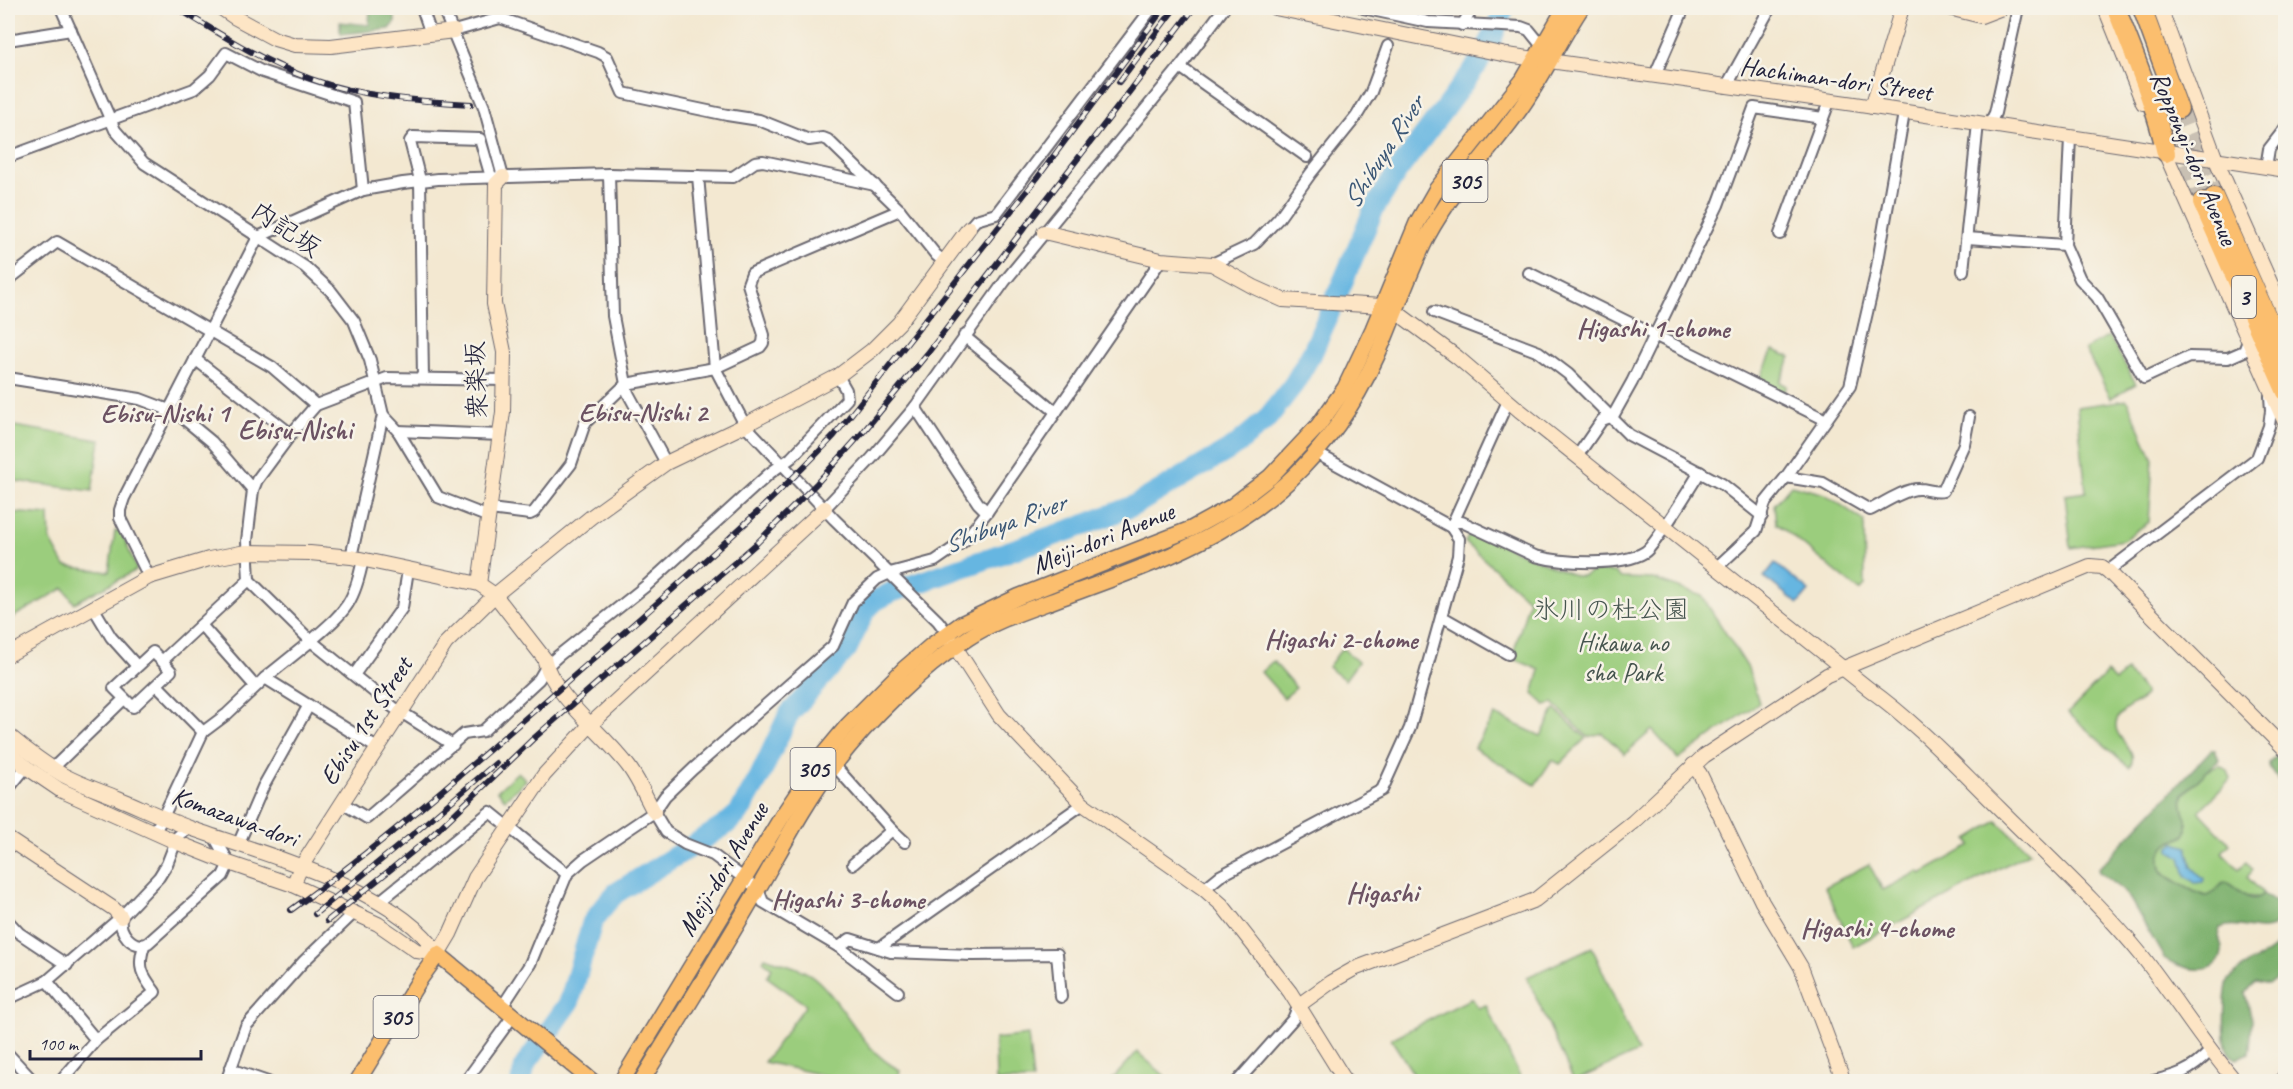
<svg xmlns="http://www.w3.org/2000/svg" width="2293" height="1089" font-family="Caveat,'Klee One',sans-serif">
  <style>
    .green { fill: #9bcd7d; stroke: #5e785c; stroke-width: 1.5 }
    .forest { fill: #7cb06c; stroke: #4f6954; stroke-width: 1.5 }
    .water { fill: #66b6e1; stroke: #446c8e; stroke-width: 1.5 }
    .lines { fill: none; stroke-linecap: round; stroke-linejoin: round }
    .river { stroke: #66b6e1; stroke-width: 21 }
    .highway-tunnel { stroke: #c9c0b3; stroke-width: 18; stroke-dasharray: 18 9; stroke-linecap: butt }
    .street-casing { stroke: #6b6770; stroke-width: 14 }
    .secondary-casing { stroke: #6b6770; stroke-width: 16 }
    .primary-casing { stroke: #6b6770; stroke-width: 18 }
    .highway-casing { stroke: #6b6770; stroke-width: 21 }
    .street { stroke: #fff; stroke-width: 10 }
    .secondary { stroke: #fde5c5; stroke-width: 14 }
    .primary { stroke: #fbbe6e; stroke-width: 15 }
    .highway { stroke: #fbbe6e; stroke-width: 18 }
    .rail-casing { stroke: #22223b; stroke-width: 6 }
    .rail { stroke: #f7f3e8; stroke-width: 4; stroke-dasharray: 11; stroke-linecap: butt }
    .labels { text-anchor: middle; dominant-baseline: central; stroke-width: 5; stroke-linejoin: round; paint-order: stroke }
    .shield { fill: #f7f3e8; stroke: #62616f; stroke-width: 1.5 }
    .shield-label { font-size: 24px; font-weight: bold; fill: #22223b }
    .street-label { font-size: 26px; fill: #22223b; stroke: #f7f3e8 }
    .park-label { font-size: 26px; fill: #46554f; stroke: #f7f3e8 }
    .water-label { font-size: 27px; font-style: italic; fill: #3a5675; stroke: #f7f3e8 }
    .neighbourhood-label { font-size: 27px; font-weight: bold; fill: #6c5363; stroke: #f7f3e8 }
    .quarter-label { font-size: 28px; font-weight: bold; fill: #6c5363; stroke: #f7f3e8 }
  </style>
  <rect width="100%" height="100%" fill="#f7f3e8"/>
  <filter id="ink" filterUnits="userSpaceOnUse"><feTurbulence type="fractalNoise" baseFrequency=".0167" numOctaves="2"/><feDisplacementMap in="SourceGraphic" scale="12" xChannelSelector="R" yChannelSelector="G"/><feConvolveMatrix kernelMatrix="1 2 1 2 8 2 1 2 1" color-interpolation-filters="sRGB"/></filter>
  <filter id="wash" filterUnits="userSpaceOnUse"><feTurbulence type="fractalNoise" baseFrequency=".008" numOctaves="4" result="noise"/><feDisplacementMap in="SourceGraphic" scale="24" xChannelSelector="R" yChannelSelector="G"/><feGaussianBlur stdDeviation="1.35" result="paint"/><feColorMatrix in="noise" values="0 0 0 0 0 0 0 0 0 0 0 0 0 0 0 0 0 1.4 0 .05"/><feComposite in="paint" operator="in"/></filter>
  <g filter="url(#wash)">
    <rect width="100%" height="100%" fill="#f3e8d1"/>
    <g class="green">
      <path d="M2109,336L2136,384L2111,398L2085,349Z"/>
      <path d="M1773,350L1791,357L1780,382L1787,386L1783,394L1758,383Z"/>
      <path d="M2127,400L2153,459L2149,522L2123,540L2071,548L2065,495L2086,492L2077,407Z"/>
      <path d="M8,425L100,440L92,491L8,480Z"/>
      <path d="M1791,485L1825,494L1864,521L1865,586L1860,591L1776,523L1774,505Z"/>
      <path d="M8,512L49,515L50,539L65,566L109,572L115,531H121L137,570L74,603L64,588L8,620Z"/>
      <path d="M1471,532L1576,576H1584L1593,571L1615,572L1621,578L1653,579L1702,596L1748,668L1759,703L1678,759L1652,730L1625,754L1602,733L1588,737L1553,703L1545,705L1533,694L1540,670L1512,658L1529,600L1465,542Z"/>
      <path d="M1342,648L1358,662L1345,680L1328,667Z"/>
      <path d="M1273,661L1296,688L1284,698L1261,672Z"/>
      <path d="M2126,671L2145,692V696C2138,704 2124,708 2119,716C2105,738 2144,748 2129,767L2068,713L2107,673L2115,681Z"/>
      <path d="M1555,709L1586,738L1560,764L1552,760L1535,785L1474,748L1495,715L1541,736Z"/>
      <path d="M2219,765L2228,771L2231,779L2199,811L2230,844L2222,852L2239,869L2246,862L2253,870L2247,877L2263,893L2259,897C2242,899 2238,887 2225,882C2218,886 2215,895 2207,896C2200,896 2166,876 2163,871C2160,867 2160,862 2160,858C2163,837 2186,843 2187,831C2189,818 2179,806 2184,794L2207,771Z"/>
      <path d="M518,772L526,780L505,799L497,791Z"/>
      <path d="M1997,821L2030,852L1853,947L1825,887L1869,864L1883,890L1919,871L1921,874L1971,846L1968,839Z"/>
      <path d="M1592,947L1638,1052L1574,1081L1527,977Z"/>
      <path d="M765,957C781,963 804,968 816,979C848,1007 861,1051 900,1070L898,1081H849L764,1062L806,1005L767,977L772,968L763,961Z"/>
      <path d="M1472,998L1478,1008L1486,1005L1522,1081H1418L1391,1039Z"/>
      <path d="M1028,1035L1033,1081H996L995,1039Z"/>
      <path d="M1137,1052L1171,1081H1111Z"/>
    </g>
    <g class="forest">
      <path d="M370,8H394L395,22L390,29L342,34L340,31V22L369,25Z"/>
      <path d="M2211,750H2215L2219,760L2183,794C2179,806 2189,818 2187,831C2185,842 2163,837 2160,858C2160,862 2160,868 2162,871C2166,877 2200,896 2207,896C2215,895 2218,886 2225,882C2238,886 2248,908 2263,894L2276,903L2279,918L2273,927C2256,934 2237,920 2220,928C2216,937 2223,943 2222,952C2218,980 2178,968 2164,958L2130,899L2122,890L2099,872L2098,869Z"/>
      <path d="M2275,757H2279L2285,762V789L2269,767V763Z"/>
      <path d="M2285,939V973L2269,985L2256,982L2245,993L2252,1020L2250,1048L2249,1053L2237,1059C2232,1057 2229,1054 2227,1049C2223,1038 2224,994 2228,981C2244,962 2269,957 2285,939Z"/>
    </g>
    <g class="water">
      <path d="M1775,563L1809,591L1798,604L1764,577Z"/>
      <path d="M2175,843L2187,847L2192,867L2204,879L2203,882L2195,883L2186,876L2181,857L2170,851V847Z"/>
    </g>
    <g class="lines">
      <path class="river" d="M521,1082L525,1065L569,1003L592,923L604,906L616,893L724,826L739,813L759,778L789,714L847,649L865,611L875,601L892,592L1087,524L1135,505L1234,447L1266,420L1294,384L1313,351L1374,209L1397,172L1477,65L1493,36L1504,8"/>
    </g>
  </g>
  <g filter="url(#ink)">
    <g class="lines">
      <g class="highway-tunnel">
        <path d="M2179,109L2214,197"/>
        <path d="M2166,113L2202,202"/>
      </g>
      <defs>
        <g id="street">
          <path d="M61,8L115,130L144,163L305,267L331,291L354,321L370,360L383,415L351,557"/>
          <path d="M422,8L431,34"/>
          <path d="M443,8L484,107L503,177"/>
          <path d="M1363,8L1428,22L1521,27L1529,30L1546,51"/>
          <path d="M1462,25L1473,8"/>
          <path d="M454,31L500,18L598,52L607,57L623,93L727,115L759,120L809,140L823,138L828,140L900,210L936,255L945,262"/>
          <path d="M8,40L71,30"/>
          <path d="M1180,67L1307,157"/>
          <path d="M1655,75L1684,8"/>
          <path d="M1726,87L1770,8"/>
          <path d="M1989,125L1995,113L2018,8"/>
          <path d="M2070,138L2065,245L2080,279L2097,297L2144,378L2189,357L2228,358L2244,351L2248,341"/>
          <path d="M8,157L194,89L210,75L226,53L263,72L354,102L363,190"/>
          <path d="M2266,167L2269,149L2286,127"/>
          <path d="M609,174L613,316L626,384L628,393L666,463"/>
          <path d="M698,176L715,368L745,425L834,519L938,621L947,633"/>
          <path d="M969,228L976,220L996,214L1152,8"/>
          <path d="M1780,234L1829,102"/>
          <path d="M1967,238L2065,245"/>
          <path d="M1212,264L1254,244L1279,218L1311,173L1356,117L1371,92L1388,46"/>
          <path d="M1963,271L1978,123"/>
          <path d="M1529,273L1826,420"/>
          <path d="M8,280L57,242L272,367L316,405"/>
          <path d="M1434,312L1539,352L1568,374L1629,435L1722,484L1762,516"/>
          <path d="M964,336L1056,412"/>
          <path d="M195,359L291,434"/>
          <path d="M8,378L140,399L177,413L212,442L253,490"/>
          <path d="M423,378L420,180L410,141L413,137L480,139L491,177"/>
          <path d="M915,407L978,503L987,512"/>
          <path d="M383,415L398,431L438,497L489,517"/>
          <path d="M398,431L501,435"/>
          <path d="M1578,455L1602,420L1613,416L1632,382L1718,205L1754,108L1823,118"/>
          <path d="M1786,477L1823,483L1870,510C1882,504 1906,488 1919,489C1928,489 1934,493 1943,491L1964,444L1969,417"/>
          <path d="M825,508L872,458L915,407L1005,281L1180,67L1224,8"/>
          <path d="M490,509L530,514L534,512L571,464L585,423L626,384L715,368L760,347L763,343L764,335L748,284L752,273L900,210"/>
          <path d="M1454,522H1462L1535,556C1561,563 1621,567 1645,552C1655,546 1691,486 1700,472"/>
          <path d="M1451,527L1508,401"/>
          <path d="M1717,567L1756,531L1765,503L1786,477L1850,386L1875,278L1904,113"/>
          <path d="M2108,571L2257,458L2269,426L2271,411L2270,396"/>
          <path d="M149,577L120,518V510L124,498L258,237L363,190L403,183L438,179L609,174L733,177L755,162L763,161L875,185"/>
          <path d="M249,580L311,641C345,611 354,605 363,559"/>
          <path d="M93,607L111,637L137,666"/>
          <path d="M1441,616L1508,654"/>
          <path d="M201,625L255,686"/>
          <path d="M162,661L171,671L133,707L114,688L153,652L162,661L249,580L247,541L253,490L257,480L291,434L316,405L387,378L504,380"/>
          <path d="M354,675L402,608L408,570"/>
          <path d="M265,678L377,748"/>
          <path d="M157,685L203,732"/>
          <path d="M834,765L892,830L853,864"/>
          <path d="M53,768L124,699"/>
          <path d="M8,789L26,767"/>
          <path d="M342,803L367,818L464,734L483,731L539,679L546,667L558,656L647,585L770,473L791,458L847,399L846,390L838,376"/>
          <path d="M654,812L666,832L685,844L713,855L758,889L763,902L839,947L850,939L891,952L972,955L1057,954L1061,997"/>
          <path d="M151,830L158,826L163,817L203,732L227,714L265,678L311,641L393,707L453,745"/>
          <path d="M892,830L905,842"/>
          <path d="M238,845L263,787L309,705"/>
          <path d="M1204,889L1220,876L1382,790L1410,728L1458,556L1459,539L1451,527L1316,453"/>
          <path d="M379,902L490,812L567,874"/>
          <path d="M121,917C118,932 133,950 148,943L223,876L229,863L214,836"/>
          <path d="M8,921L19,933L67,965"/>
          <path d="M839,947L898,992"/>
          <path d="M879,948L1083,804"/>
          <path d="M47,981L96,1040"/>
          <path d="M8,999L47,981L121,917L159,877L167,864L178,836L189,828"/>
          <path d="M502,1007L530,964L567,874L583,860L654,812L665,796L693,769L833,646L853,602L877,579L890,573L935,561L964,541L987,512L1161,260"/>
          <path d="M8,1054L34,1082"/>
          <path d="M230,1069L268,1082"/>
          <path d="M60,1082L96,1040L155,992C142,975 137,967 144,946"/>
          <path d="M226,1082L246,1026L304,961L355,912"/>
          <path d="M465,1082L513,1016"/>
          <path d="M1237,1082L1293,1019L1299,1005"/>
          <path d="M2149,1082C2176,1076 2191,1072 2210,1051"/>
        </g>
        <g id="secondary">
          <path d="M221,8L234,17L275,39L295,45L331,46L454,31"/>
          <path d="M1275,8L1507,55L1854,104L2286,170"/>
          <path d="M1949,8L1981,16L2002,8"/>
          <path d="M2105,8L2143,103"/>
          <path d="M2160,8L2216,160L2286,318"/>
          <path d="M1872,107L1902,8"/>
          <path d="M2163,148L2286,425"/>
          <path d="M1044,232L1161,260L1212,264L1254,287L1283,300L1382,306L1395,311L1457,357L1519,410L1869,689C1918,724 1957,767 2000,809C2048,857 2100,904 2143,957C2175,998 2202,1042 2236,1082"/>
          <path d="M479,584L503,412L504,352L494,304L496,184L503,177"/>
          <path d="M950,639L999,715L1083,804L1204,889L1222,905L1290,992L1346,1082"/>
          <path d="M8,655L149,577L209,559L246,552L310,553L351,557L479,584L495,595L544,658C552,696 606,735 629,767C639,781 646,797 654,812"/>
          <path d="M8,735C25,749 43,763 63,775C80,784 100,791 118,798C142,808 165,819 190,828C262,854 396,888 438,954"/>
          <path d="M8,752L26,767L60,790L176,842L229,863L293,885L378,924L417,951L438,954"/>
          <path d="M1693,765L1700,774L1762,902L1801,967L1844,1082"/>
          <path d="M8,839L114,909L121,917"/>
          <path d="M293,885L301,867L342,803L446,643L495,595L591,517L666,463L745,425L838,376L872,350L899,323L969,228"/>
          <path d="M438,954L450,934L475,878L544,775L591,724L825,508"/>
          <path d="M1299,1005L1331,982L1354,969L1535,900L1633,822L1704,756L1827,675L2090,566L2102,567L2108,571L2286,750"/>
          <path d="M2282,1082L2286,1073"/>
        </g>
        <g id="primary">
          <path d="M357,1082L420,979L438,954L593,1082"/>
          <path d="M621,1082L783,815L823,755L848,725L904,669L932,645L961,624L1018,597L1191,529L1231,507L1270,477L1318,426L1345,388L1373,329L1417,223L1436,190L1523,80L1565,8"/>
          <path d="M641,1082C677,1022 714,964 749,904C777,858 801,808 834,765C869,719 920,669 968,638C997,619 1031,609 1063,597C1150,565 1237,536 1302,468C1339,430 1365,386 1385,337C1399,303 1411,268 1428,235C1453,189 1490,151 1520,109C1543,77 1559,41 1581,8"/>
        </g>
        <g id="highway">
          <path d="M2116,8C2134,55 2155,103 2166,153"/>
          <path d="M2142,8L2179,109"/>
          <path d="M2214,197L2286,359"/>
          <path d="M2202,202L2286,392"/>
        </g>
      </defs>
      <use href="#street" class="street-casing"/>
      <use href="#secondary" class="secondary-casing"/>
      <use href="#primary" class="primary-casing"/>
      <use href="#highway" class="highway-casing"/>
      <use href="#street" class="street"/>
      <use href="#secondary" class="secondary"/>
      <use href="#primary" class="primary"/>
      <use href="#highway" class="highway"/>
      <defs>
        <g id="rail">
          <path d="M177,8C220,34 263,62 311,79C362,97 418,101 471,104"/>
          <path d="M1119,82L1175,8"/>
          <path d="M291,910C392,837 481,757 574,676C663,598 752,522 834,436L1038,177L1164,8"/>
          <path d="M315,914L419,829L496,763"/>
          <path d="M327,921L427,840L533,739L756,544L817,483L864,431L927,354L1194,8"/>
        </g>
      </defs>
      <use href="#rail" class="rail-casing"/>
      <use href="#rail" class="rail"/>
    </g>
  </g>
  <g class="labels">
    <g class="shield">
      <rect x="1442.5" y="160" width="45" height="42" rx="4.5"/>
      <rect x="2232" y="276" width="24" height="42" rx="4.5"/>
      <rect x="790.5" y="748" width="45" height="42" rx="4.5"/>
      <rect x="373.5" y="996" width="45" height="42" rx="4.5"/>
    </g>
    <g class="shield-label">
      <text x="1465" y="181">305</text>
      <text x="2244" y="297">3</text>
      <text x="813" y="769">305</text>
      <text x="396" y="1017">305</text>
    </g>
    <g class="street-label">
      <text transform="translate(1836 79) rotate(8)">Hachiman-dori Street</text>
      <text transform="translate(2194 158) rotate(67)">Roppongi-dori Avenue</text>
      <text transform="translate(286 229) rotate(34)">内記坂</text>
      <text transform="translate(476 380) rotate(-92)">衆楽坂</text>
      <text transform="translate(1103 538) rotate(-22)">Meiji-dori Avenue</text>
      <text transform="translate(366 721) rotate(-57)">Ebisu 1st Street</text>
      <text transform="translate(235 817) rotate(20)">Komazawa-dori</text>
      <text transform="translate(723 869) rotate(-59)">Meiji-dori Avenue</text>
    </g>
    <g class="park-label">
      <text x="1611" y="609">氷川の杜公園</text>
      <text x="1623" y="642">Hikawa no<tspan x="1623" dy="30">sha Park</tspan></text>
    </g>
    <g class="water-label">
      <text transform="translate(1383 152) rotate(-57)">Shibuya River</text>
      <text transform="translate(1004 523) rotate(-20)">Shibuya River</text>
    </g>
    <g class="neighbourhood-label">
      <text x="1653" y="328">Higashi 1-chome</text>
      <text x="643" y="412">Ebisu-Nishi 2</text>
      <text x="165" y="413">Ebisu-Nishi 1</text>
      <text x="1341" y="639">Higashi 2-chome</text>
      <text x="848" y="899">Higashi 3-chome</text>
      <text x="1877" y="928">Higashi 4-chome</text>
    </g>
    <g class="quarter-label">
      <text x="295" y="429">Ebisu-Nishi</text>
      <text x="1382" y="892">Higashi</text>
    </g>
  </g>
  <rect width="2293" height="1089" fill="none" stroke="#f7f3e8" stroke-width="30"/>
  <path d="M30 1050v9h171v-9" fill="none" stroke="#22223b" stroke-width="3"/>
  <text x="39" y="1050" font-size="18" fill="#22223b" stroke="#f7f3e8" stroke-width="4.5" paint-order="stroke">100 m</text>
</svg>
